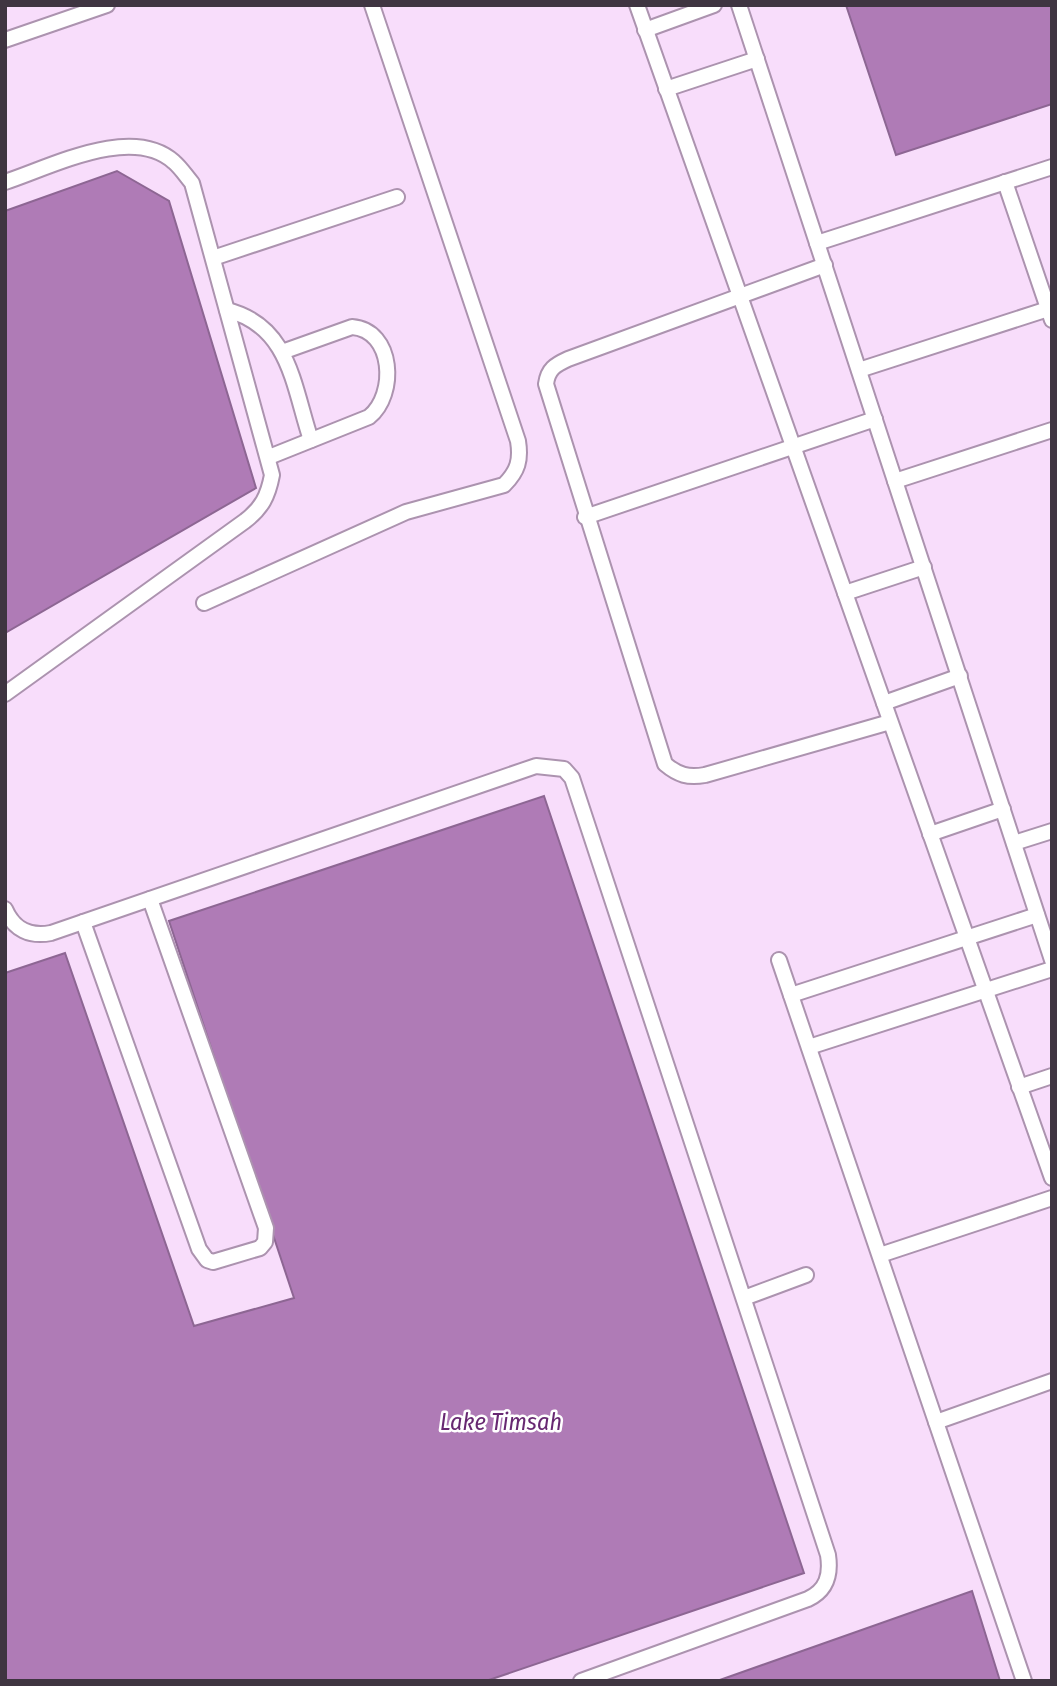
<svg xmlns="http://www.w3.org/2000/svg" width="1057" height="1686" font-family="'Fira Sans Condensed',sans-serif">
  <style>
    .water { fill: #af7bb6; stroke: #8d6693; stroke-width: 2 }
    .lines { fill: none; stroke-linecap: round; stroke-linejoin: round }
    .lane-casing { stroke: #ac93af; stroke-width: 18 }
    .lane { stroke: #fff; stroke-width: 14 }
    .labels { text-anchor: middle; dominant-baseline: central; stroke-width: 5; stroke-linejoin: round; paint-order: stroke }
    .water-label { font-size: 24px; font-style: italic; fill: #682972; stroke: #fff }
  </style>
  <rect width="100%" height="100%" fill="#f8ddfb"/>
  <g class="water">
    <path d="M846,5H1052V104L896,155Z"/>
    <path d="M117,171L169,201L256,488L5,633V211Z"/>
    <path d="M544,796L804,1573L486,1681H5V973L65,953L194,1326L294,1298L169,921Z"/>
    <path d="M972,1591L1000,1681H717Z"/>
  </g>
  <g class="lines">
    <defs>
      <g id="lane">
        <path d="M637,5L1052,1178"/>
        <path d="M739,5L1052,960"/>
        <path d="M645,30L714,5"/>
        <path d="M5,40L107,5"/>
        <path d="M666,89L757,59"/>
        <path d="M5,182C51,167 132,124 174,162C181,168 186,176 192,183L272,475C268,496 262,508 245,521L5,694"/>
        <path d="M1005,182L1052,320"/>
        <path d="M817,243L1052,167"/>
        <path d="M213,258L397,197"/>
        <path d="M825,265L568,359C555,365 548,369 546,384L665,764C678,775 688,778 705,775L890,722"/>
        <path d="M227,310C290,326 293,386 311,440"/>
        <path d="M859,370L1048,309"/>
        <path d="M269,457L369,417C397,395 394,330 352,327L282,352"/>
        <path d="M895,481L1052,430"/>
        <path d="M585,517L875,419"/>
        <path d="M845,593L924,567"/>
        <path d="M204,603L406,512L504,485C518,471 521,460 518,441L372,5"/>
        <path d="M884,703L960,676"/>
        <path d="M930,834L1003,809"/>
        <path d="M1014,843L1052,831"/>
        <path d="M5,909C14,930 30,937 51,933L536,766L564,769L572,778L828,1555C831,1575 827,1590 808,1599L581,1681"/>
        <path d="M83,922L199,1249L207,1260L213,1262L260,1248L265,1242L266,1228L150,899"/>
        <path d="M779,960L1024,1681"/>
        <path d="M791,995L1037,915"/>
        <path d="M809,1047L1052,969"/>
        <path d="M1019,1087L1052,1076"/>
        <path d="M880,1255L1052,1198"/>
        <path d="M744,1298L806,1275"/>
        <path d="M936,1422L1052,1381"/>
      </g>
    </defs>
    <use href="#lane" class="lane-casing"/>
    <use href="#lane" class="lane"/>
  </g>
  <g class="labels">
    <g class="water-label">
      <text x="501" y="1422">Lake Timsah</text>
    </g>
  </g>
  <rect width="1057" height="1686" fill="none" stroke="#3f3541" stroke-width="14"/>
</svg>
